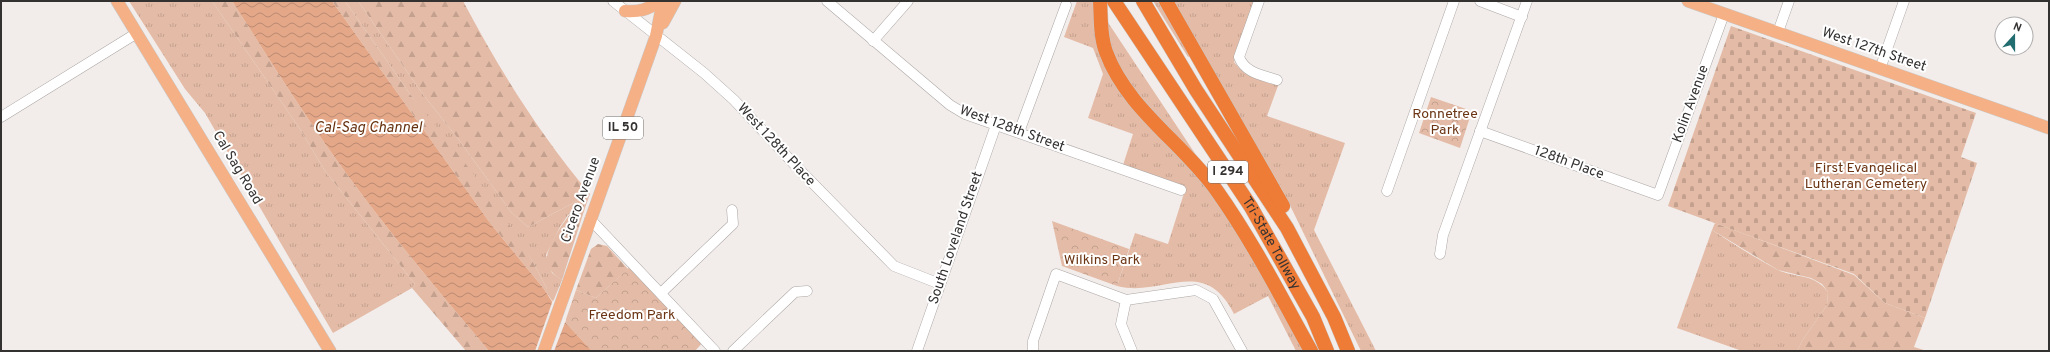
<svg xmlns="http://www.w3.org/2000/svg" width="2050" height="352" font-family="Overpass,sans-serif">
  <style>
    .grass { fill: url(#grass-tufts) }
    .forest { fill: url(#forest-firs) }
    .cemetery { fill: url(#cemetery-stones) }
    .park { fill: url(#park-crowns) }
    .water { fill: url(#water-waves) }
    .pier { fill: #f2edeb }
    .lines { fill: none; stroke-linecap: round; stroke-linejoin: round }
    .minor-casing { stroke: #aca7a5; stroke-width: 11 }
    .major-casing { stroke: #cacac9; stroke-width: 13 }
    .highway-casing { stroke: #cacac9; stroke-width: 15 }
    .minor { stroke: #fff; stroke-width: 10 }
    .major { stroke: #f5b086; stroke-width: 12 }
    .highway { stroke: #ee7b36; stroke-width: 14 }
    .labels { text-anchor: middle; dominant-baseline: central; stroke-width: 4; stroke-linejoin: round; paint-order: stroke }
    .shield { fill: #fff; stroke: #71706f; stroke-width: 1 }
    .shield-label { font-size: 13px; font-weight: bold; fill: #343231 }
    .street-label { font-size: 14px; fill: #343231; stroke: #fff }
    .park-label { font-size: 14px; fill: #6b3413; stroke: #fff }
    .water-label { font-size: 15px; font-style: italic; fill: #67310f; stroke: #fff }
  </style>
  <defs>
    <pattern id="grass-tufts" width="24" height="20" patternUnits="userSpaceOnUse"><rect width="24" height="20" fill="#e4bba6"/><path d="M3 7l-1-3M5 7V3M7 7l1-3M15 17l-1-3M17 17v-4M19 17l1-3" fill="none" stroke="#c4a18f"/></pattern>
    <pattern id="forest-firs" width="22" height="20" patternUnits="userSpaceOnUse"><rect width="22" height="20" fill="#e4bba6"/><path d="M5 1l3.5 6h-7zM16 11l3.5 6h-7z" fill="#c4a18f"/></pattern>
    <pattern id="cemetery-stones" width="16" height="16" patternUnits="userSpaceOnUse"><rect width="16" height="16" fill="#e4bba6"/><path d="M2 7V4a2 2 0 0 1 4 0v3zM10 15v-3a2 2 0 0 1 4 0v3z" fill="#c4a18f"/></pattern>
    <pattern id="park-crowns" width="20" height="18" patternUnits="userSpaceOnUse"><rect width="20" height="18" fill="#e4bba6"/><path d="M2 6a3 3 0 1 1 6 0M12 15a3 3 0 1 1 6 0" fill="none" stroke="#c4a18f"/></pattern>
    <pattern id="water-waves" width="16" height="10" patternUnits="userSpaceOnUse"><rect width="16" height="10" fill="#e4a889"/><path d="M0 5q4-4 8 0t8 0" fill="none" stroke="#ba8971"/></pattern>
  </defs>
  <rect width="100%" height="100%" fill="#f2edeb"/>
  <g class="grass">
    <path d="M129,1H212L300,129L325,171L415,284L412,288L333,333L205,113L185,89Z"/>
    <path d="M345,1H358L422,93L459,140L511,212L528,227L590,194L585,208L577,206L568,215L560,227L546,255L552,273L562,280L553,302L544,289H547L533,262L516,238L410,94Z"/>
    <path d="M1077,1H1094L1099,47L1227,213L1305,351H1296L1268,296L1234,314C1204,254 1163,298 1117,286L1135,233L1168,244L1185,190L1123,165L1133,134L1088,118L1103,74L1093,48L1064,37Z"/>
    <path d="M1153,1H1159L1191,55L1188,57Z"/>
    <path d="M1171,1H1255L1234,62L1241,70L1279,83L1267,116L1345,143L1314,230L1376,351H1361L1283,191Z"/>
    <path d="M1105,18L1202,164L1143,103L1118,65L1110,44Z"/>
    <path d="M1712,230C1733,244 1754,257 1776,269C1795,279 1813,272 1828,292L1827,305L1802,341L1797,351H1742L1677,328Z"/>
  </g>
  <g class="forest">
    <path d="M212,1H232C259,43 285,85 313,126C366,205 428,279 489,351H466L412,288L415,284L325,171L300,129Z"/>
    <path d="M332,1H345L410,94L465,163L497,206L533,262L547,289H544L490,223Z"/>
    <path d="M358,1H463C499,69 540,135 590,194L528,227L511,212L459,140L422,93Z"/>
    <path d="M577,206L585,208L562,280C555,276 550,271 547,264C543,250 567,216 577,206Z"/>
    <path d="M1715,223L1854,275L1885,303L1925,318L1914,347L1927,351H1797L1802,341L1827,305L1828,292L1822,284L1811,278L1778,270L1712,230Z"/>
    <path d="M598,244L607,246L628,269L596,298L576,290L591,249Z"/>
  </g>
  <path class="cemetery" d="M1731,26L1976,113L1961,157L1977,163L1925,318L1885,303L1854,274L1668,206Z"/>
  <g class="park">
    <path d="M1431,97L1472,111L1460,148L1419,133Z"/>
    <path d="M1052,221L1129,249L1117,286L1062,266Z"/>
    <path d="M633,264L705,340L695,351H592L565,322L576,290L596,298Z"/>
  </g>
  <path class="water" d="M232,1H332L490,223L544,289L565,322L592,351H489C428,279 366,205 313,126C285,85 259,43 232,1Z"/>
  <path class="pier" d="M553,300L566,320L554,351H535Z"/>
  <g class="lines">
    <defs>
      <g id="minor">
        <path d="M613,1L704,73L734,100L794,164L894,266L940,284"/>
        <path d="M827,1L950,105L965,114L1181,190"/>
        <path d="M1259,1L1239,57C1245,73 1262,75 1277,80"/>
        <path d="M1480,1L1522,17"/>
        <path d="M1778,32L1789,1"/>
        <path d="M873,41L908,1"/>
        <path d="M1880,69L1904,1"/>
        <path d="M1,117L137,33"/>
        <path d="M1480,131L1658,195L1724,14"/>
        <path d="M1019,132L1066,5"/>
        <path d="M1387,191L1454,1"/>
        <path d="M590,219L715,351"/>
        <path d="M1440,254L1443,235L1527,1"/>
        <path d="M661,293L733,224L732,210"/>
        <path d="M1126,300L1121,324L1132,351"/>
        <path d="M733,351L795,292L807,291"/>
        <path d="M917,351L996,125"/>
        <path d="M1033,351V341L1056,274L1126,300L1196,290L1213,299L1242,351"/>
      </g>
      <g id="major">
        <path d="M117,1L330,351"/>
        <path d="M1688,1L2049,128"/>
        <path d="M625,11C639,12 648,10 659,1"/>
        <path d="M663,23L675,1"/>
        <path d="M544,351L656,36L663,1"/>
      </g>
      <g id="highway">
        <path d="M1100,1C1101,18 1100,36 1106,52C1127,109 1183,143 1217,191C1253,242 1281,297 1311,351"/>
        <path id="s1" d="M1114,1L1251,207L1313,317L1327,351"/>
        <path d="M1143,1L1196,90L1287,228L1334,317L1348,351"/>
        <path d="M1166,1L1283,206"/>
      </g>
    </defs>
    <use href="#minor" class="minor-casing"/>
    <use href="#major" class="major-casing"/>
    <use href="#highway" class="highway-casing"/>
    <use href="#minor" class="minor"/>
    <use href="#major" class="major"/>
    <use href="#highway" class="highway"/>
  </g>
  <g class="labels">
    <g class="shield">
      <rect x="603" y="117" width="40" height="22" rx="3"/>
      <rect x="1208" y="161" width="40" height="22" rx="3"/>
    </g>
    <g class="shield-label">
      <text x="623" y="128">IL 50</text>
      <text x="1228" y="172">I 294</text>
    </g>
    <g class="street-label">
      <text transform="translate(1874 50) rotate(19)">West 127th Street</text>
      <text transform="translate(1691 104) rotate(-70)">Kolin Avenue</text>
      <text transform="translate(1012 129) rotate(20)">West 128th Street</text>
      <text transform="translate(776 145) rotate(47)">West 128th Place</text>
      <text transform="translate(1569 163) rotate(20)">128th Place</text>
      <text transform="translate(237 168) rotate(59)">Cal Sag Road</text>
      <text transform="translate(581 200) rotate(-70)">Cicero Avenue</text>
      <text transform="translate(956 238) rotate(-71)">South Loveland Street</text>
      <text stroke="none"><textPath href="#s1" startOffset="289">Tri-State Tollway</textPath></text>
    </g>
    <g class="park-label">
      <text x="1445" y="114">Ronnetree<tspan x="1445" dy="16">Park</tspan></text>
      <text x="1866" y="168">First Evangelical<tspan x="1866" dy="16">Lutheran Cemetery</tspan></text>
      <text x="1102" y="260">Wilkins Park</text>
      <text x="632" y="315">Freedom Park</text>
    </g>
    <g class="water-label">
      <text x="368" y="128">Cal-Sag Channel</text>
    </g>
  </g>
  <rect width="2050" height="352" fill="none" stroke="#343231" stroke-width="4"/>
  <g transform="translate(2014 36) rotate(21)"><circle r="19" fill="#ffffff" stroke="#aeadad"/>
  <path d="M0-3L7 15L0 10L-7 15Z" fill="#216d6f"/>
  <text y="-6" font-size="11" font-weight="bold" text-anchor="middle" fill="#343231">N</text>
  </g>
</svg>
